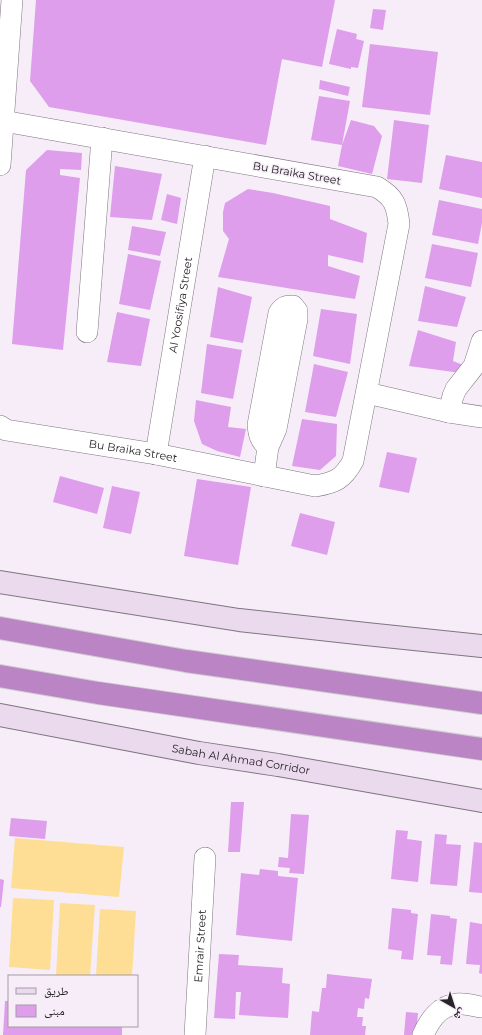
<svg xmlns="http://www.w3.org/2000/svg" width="482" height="1035" font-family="Montserrat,'Noto Naskh Arabic',sans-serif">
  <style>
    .grass { fill: #fede94 }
    .building { fill: #de9eeb }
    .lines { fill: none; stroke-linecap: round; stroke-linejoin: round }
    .street-casing { stroke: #7e757f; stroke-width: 22 }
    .secondary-casing { stroke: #7e757f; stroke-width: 24 }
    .highway-casing { stroke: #cfcfcf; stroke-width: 24 }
    .street { stroke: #fff; stroke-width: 21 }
    .secondary { stroke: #ebdaee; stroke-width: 22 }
    .highway { stroke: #bb85c5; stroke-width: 22 }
    .labels { text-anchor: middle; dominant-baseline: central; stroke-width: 3; stroke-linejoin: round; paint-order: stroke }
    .street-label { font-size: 11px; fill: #272327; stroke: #f6edf8 }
  </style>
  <rect width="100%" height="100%" fill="#f6edf8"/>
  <g class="grass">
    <path d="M15,838L124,847L119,897L11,888Z"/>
    <path d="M13,898L54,900L50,970L9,967Z"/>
    <path d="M60,903L95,905L90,976H56Z"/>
    <path d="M100,909L136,911L132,976H96Z"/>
  </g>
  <g class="building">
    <path d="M36,0H335L322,67L282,59L266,145L49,107L30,81Z"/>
    <path d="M373,9L386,10L383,30L370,28Z"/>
    <path d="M337,29L357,34L356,39L364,41L358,68L351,67V69L329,64Z"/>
    <path d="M370,44L438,52L430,115L362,107Z"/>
    <path d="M320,80L350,87L348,96L319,89Z"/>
    <path d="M319,96L350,101L342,145L351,120L374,126L382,136L372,174L338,166L342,145L311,140Z"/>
    <path d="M394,120L429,125L422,183L387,179Z"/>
    <path d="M47,150L82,153L81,170L60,169V175L80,178L63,350L12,344L26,170Z"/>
    <path d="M446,155L482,162V198L439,189Z"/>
    <path d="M115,166L162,174L152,220L110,217Z"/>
    <path d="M248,189L273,193L330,206V219L367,233L363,263L328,255V266L360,276L355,299L218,277L229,239L223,231V212L225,203Z"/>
    <path d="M167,194L181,198L177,224L161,220Z"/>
    <path d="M439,200L482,209V223L478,244L432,235Z"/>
    <path d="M132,226L166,232L160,256L128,250Z"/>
    <path d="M432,244L478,253L471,287L425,278Z"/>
    <path d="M128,254L161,261L150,310L119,304Z"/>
    <path d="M425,286L466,297L457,327L418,321Z"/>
    <path d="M218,287L252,297L243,343L210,337Z"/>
    <path d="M321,309L357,314L350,364L313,356Z"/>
    <path d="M117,312L150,319L141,366L107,362Z"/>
    <path d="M418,330L456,342L453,361L463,365L461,373L409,366Z"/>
    <path d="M207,344L242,350L233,399L201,393Z"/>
    <path d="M314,364L348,372L336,417L305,412Z"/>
    <path d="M196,400L231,407L228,427L246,429L240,457L217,451L202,444L194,421Z"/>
    <path d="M302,419L337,424L336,456L320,470L292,466Z"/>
    <path d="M387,452L417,458L409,493L379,487Z"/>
    <path d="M60,476L104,488L97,514L53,502Z"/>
    <path d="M197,479L251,487L238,565L184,556Z"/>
    <path d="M112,486L140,492L131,534L103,528Z"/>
    <path d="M300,513L335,522L327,555L291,546Z"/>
    <path d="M231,802H244L240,852H228Z"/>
    <path d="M291,814L309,815L304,874L289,873L290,868L278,867L279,857L288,858Z"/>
    <path d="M11,818L47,821L45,839L9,836Z"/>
    <path d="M396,830L408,831L407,839L422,841L418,882L391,879Z"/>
    <path d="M435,834L447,835L446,844L461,845L457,886L430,884Z"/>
    <path d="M474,842L482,843V893L469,892Z"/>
    <path d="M260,869L278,871V876L298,878L292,941L236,935L241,873L259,875Z"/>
    <path d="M0,879L4,880L1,907H0Z"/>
    <path d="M392,908L411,910V913L418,914L413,960L401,959L402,951L388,949Z"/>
    <path d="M431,914L450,916V918L457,919L452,965L440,964L441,956L427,955Z"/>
    <path d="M470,922L482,924V974L479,973L480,965L466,964Z"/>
    <path d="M219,954L239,955L238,965L283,968L282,983L290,984L288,1018L239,1015L241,992H236L235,1019L214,1018Z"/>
    <path d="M327,974L372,979L369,999L365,998L364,1009L358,1008L357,1017H363L362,1026H366L365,1035H310L312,1011L319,1012L322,988H326Z"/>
    <path d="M5,1001H9V1026H122V1035H3Z"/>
    <path d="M406,1012L418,1013L416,1035H404Z"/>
  </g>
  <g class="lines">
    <defs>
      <g id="street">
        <path d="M0,165L12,0"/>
        <path d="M87,332L102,138"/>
        <path d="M367,393L449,412L482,417"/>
        <path d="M449,412L453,396L456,389L474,366L482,341"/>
        <path id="s1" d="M0,426L6,430L156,454L315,486C335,483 343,479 353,461L399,224C397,205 394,197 377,187L3,121"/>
        <path id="s2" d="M156,454L205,156"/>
        <path d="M264,476L268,447L276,429L297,319V311L293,306C285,306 283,307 279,313L258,425C259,435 260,440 268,447"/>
        <path id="s3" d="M195,1035L205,858"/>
        <path d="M423,1035C429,1021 440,1005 457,1004C464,1003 474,1006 482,1007"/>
      </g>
      <g id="secondary">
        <path d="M0,582L239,620L366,634L482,646"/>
        <path id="s4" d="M0,715L199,753L278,765L482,801"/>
      </g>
      <g id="highway">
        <path d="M0,628L186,661L482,703"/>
        <path d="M0,676L98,693L482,749"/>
      </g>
    </defs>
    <use href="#street" class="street-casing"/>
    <use href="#secondary" class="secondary-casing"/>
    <use href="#highway" class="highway-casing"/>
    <use href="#street" class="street"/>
    <use href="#secondary" class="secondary"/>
    <use href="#highway" class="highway"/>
  </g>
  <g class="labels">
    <g class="street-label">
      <text transform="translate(297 173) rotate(10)">Bu Braika Street</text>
      <text stroke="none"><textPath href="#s2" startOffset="151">Al Yoosifiya Street</textPath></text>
      <text stroke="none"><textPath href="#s1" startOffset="136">Bu Braika Street</textPath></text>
      <text stroke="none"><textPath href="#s4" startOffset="245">Sabah Al Ahmad Corridor</textPath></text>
      <text stroke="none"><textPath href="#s3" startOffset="89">Emrair Street</textPath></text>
    </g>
  </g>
  <rect x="8" y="975" width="130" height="52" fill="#f6edf8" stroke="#a39ca4"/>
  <rect x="16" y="988" width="20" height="6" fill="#ebdaee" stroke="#a39ca4"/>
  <text x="44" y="995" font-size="12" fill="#272327">طريق</text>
  <rect x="16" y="1005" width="20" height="12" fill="#de9eeb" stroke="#a39ca4"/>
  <text x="44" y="1015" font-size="12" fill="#272327">مبنى</text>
  <g transform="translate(454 1007) rotate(141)" stroke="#f6edf8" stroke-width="3" paint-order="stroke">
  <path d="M0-3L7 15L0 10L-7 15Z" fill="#272327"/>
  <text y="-6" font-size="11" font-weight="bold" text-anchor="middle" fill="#272327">ش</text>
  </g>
</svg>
